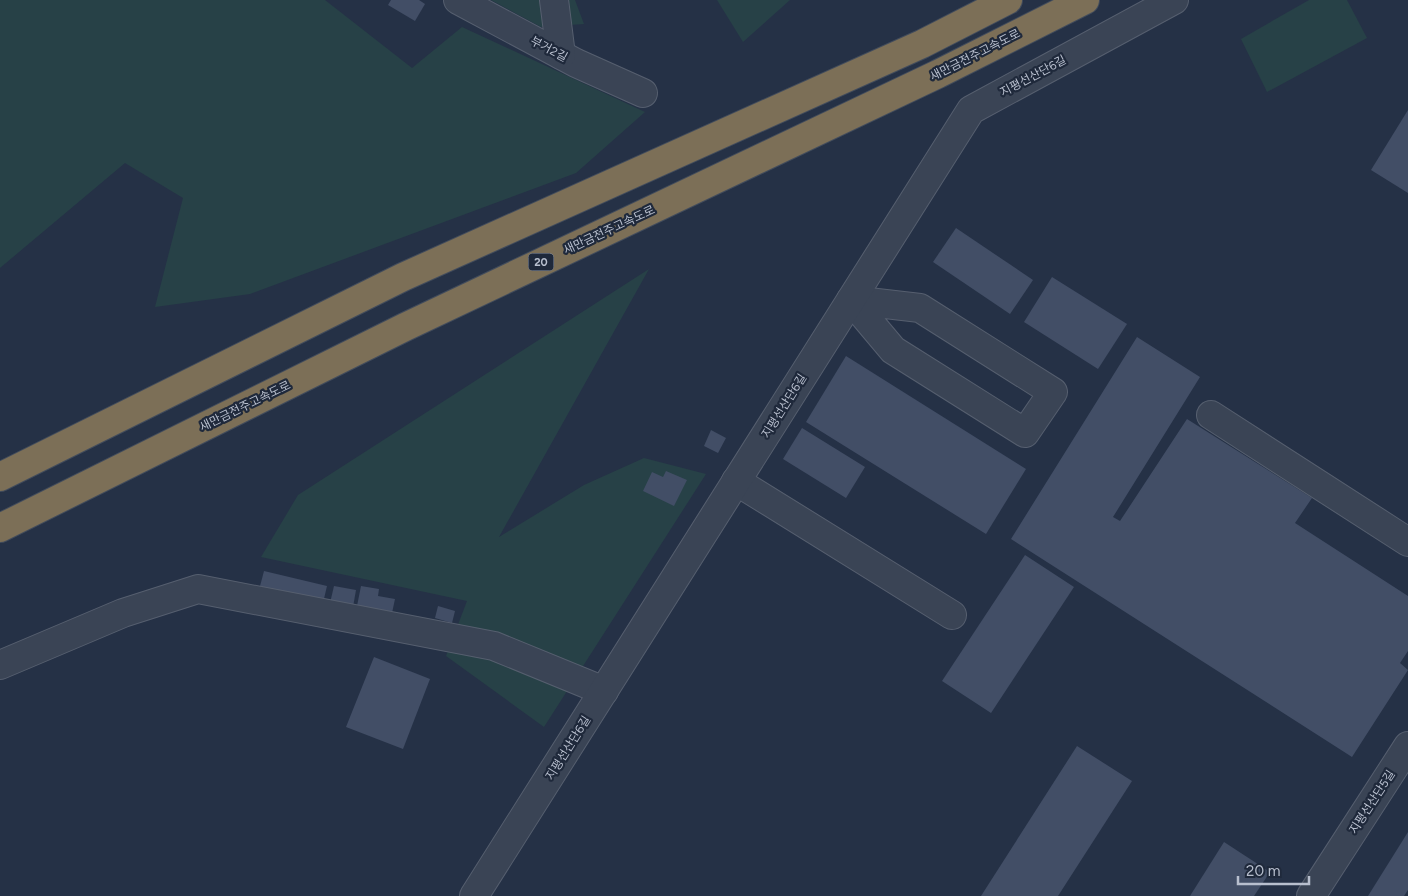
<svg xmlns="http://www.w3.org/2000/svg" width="1408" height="896" font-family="Figtree,'Noto Sans KR',sans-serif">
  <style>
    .green { fill: #274147 }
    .building { fill: #424e66 }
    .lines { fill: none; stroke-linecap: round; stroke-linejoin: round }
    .minor-casing { stroke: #565f6f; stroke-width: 30 }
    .highway-casing { stroke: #424c5c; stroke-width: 30 }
    .minor { stroke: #3a4455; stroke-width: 28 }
    .highway { stroke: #7c6f57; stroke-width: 28 }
    .labels { text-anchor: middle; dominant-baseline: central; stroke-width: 4.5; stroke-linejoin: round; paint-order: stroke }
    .shield { fill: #1f293b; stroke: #8a92a2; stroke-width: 1 }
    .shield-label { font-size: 11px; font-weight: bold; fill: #b8bfce }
    .street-label { font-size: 12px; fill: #b8bfce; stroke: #1f293b }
  </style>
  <rect width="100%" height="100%" fill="#253146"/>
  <g class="green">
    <path d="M0,0H325L412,68L462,27L645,112L576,173L250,294L155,307L183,198L125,163L0,268Z"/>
    <path d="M491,0H575L584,24L541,27Z"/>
    <path d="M717,0H790L743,42Z"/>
    <path d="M1309,0H1347L1367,38L1267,92L1241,39Z"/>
    <path d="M649,269L499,537L584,485L644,458L706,474L544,727L446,656L467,601L261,557L298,495Z"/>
  </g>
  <g class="building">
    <path d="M391,0H419L425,4L415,21L388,5Z"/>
    <path d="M1408,110V193L1371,170Z"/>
    <path d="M956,228L1033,280L1010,314L933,262Z"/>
    <path d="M1052,277L1127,324L1098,369L1024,322Z"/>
    <path d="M1137,337L1200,377L1113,517L1120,521L1187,419L1312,498L1295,523L1408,596V651L1400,663L1408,670L1352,757L1011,539Z"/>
    <path d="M846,356L1026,469L986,534L806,422Z"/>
    <path d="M802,428L865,467L846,498L783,459Z"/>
    <path d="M711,430L726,438L718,453L704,446Z"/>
    <path d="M666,471L687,480L674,506L643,491L652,472L663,477Z"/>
    <path d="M1025,555L1074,587L991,713L942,681Z"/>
    <path d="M264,571L327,586L323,603L259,590Z"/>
    <path d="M334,586L356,590L353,607L330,603Z"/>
    <path d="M361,586L379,589L378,596L395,599L392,613L357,606Z"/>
    <path d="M438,606L455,611L452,623L435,618Z"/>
    <path d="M374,657L430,679L403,749L346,727Z"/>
    <path d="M1077,746L1132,781L1058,896H981Z"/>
    <path d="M1408,832V890L1404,896H1368Z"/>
    <path d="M1224,842L1270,872L1254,896H1190Z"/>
  </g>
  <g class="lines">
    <defs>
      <g id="minor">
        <path d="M458,0L576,63L643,93"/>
        <path d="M554,0L561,55"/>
        <path d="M851,300L920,308L1053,392L1025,433L893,350Z"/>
        <path d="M1211,415L1408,542"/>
        <path d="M736,481L952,615"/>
        <path d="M0,665L123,613L198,589L494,646L604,691"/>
        <path d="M474,896L971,110L1174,0"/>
        <path d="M1311,896L1408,746"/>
      </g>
      <g id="highway">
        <path d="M0,477L403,277L922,44L1008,0"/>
        <path d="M0,528L405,327L938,74L1085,0"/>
      </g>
    </defs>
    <use href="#minor" class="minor-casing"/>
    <use href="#highway" class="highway-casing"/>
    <use href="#minor" class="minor"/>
    <use href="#highway" class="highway"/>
  </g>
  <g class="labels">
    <rect class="shield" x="528.5" y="253.5" width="25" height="17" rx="4"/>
    <g class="shield-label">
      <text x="541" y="262">20</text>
    </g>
    <g class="street-label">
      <text transform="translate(549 49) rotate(28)">부거2길</text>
      <text transform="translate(975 55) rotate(-27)">새만금전주고속도로</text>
      <text transform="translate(1033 76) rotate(-28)">지평선산단6길</text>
      <text transform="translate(609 230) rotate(-25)">새만금전주고속도로</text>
      <text transform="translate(245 406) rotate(-26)">새만금전주고속도로</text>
      <text transform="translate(784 406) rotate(-58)">지평선산단6길</text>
      <text transform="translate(568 748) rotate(-58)">지평선산단6길</text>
      <text transform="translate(1372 802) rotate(-57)">지평선산단5길</text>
    </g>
  </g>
  <path d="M1238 876v8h71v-8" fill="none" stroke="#b8bfce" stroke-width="2.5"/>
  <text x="1246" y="876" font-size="15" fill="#b8bfce" stroke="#1f293b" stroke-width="4" paint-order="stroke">20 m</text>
</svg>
